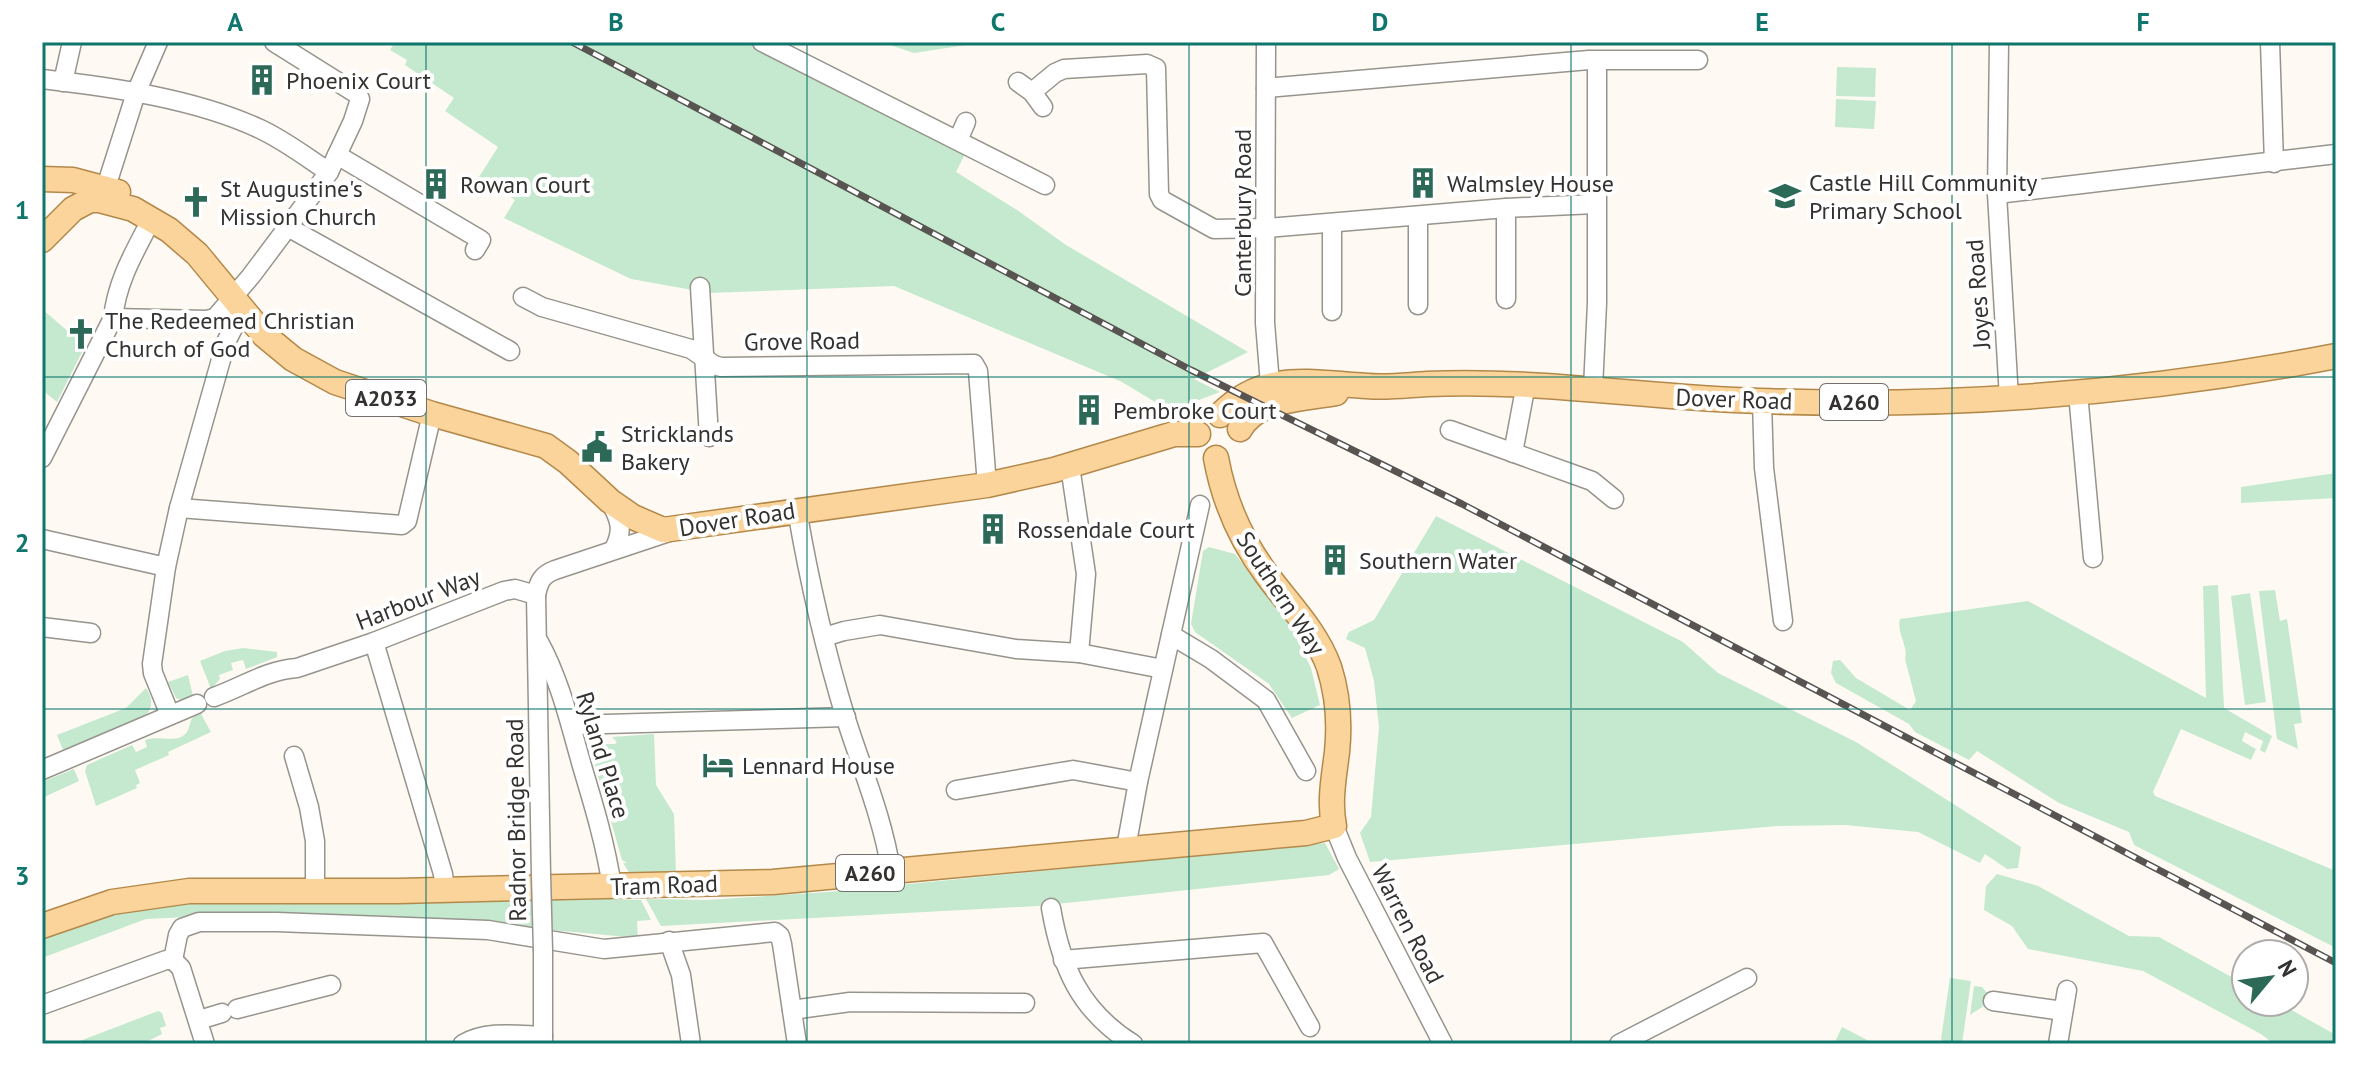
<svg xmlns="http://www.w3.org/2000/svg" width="2378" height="1086" font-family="'PT Sans',sans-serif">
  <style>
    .green { fill: #c4e9ce }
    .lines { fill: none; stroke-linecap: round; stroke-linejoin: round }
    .minor-casing { stroke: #97948d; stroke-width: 21 }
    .major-casing { stroke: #b3894b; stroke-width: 27 }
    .minor { stroke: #fff; stroke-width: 18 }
    .major { stroke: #fbd49b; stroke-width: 24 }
    .rail-casing { stroke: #575451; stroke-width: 7 }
    .rail { stroke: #fff; stroke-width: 4; stroke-dasharray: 12; stroke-linecap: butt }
    .minor-bridge-casing { stroke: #97948d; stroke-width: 21; stroke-linecap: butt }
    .minor-bridge { stroke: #fff; stroke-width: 18 }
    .grid { fill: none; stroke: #0f766e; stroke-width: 2; stroke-opacity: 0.55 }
    .labels { text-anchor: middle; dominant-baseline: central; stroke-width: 8; stroke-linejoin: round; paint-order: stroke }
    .shield { fill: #fff; stroke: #71706e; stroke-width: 2 }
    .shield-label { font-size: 22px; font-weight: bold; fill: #343230 }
    .poi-label { font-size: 24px; fill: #343230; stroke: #fff; text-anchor: start }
    .street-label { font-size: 24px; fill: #343230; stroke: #fff }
    .neatline { fill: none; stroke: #0f766e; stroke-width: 3 }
    .grid-label { font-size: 26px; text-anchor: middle; font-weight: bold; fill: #0f766e }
  </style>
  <rect width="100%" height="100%" fill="#fefaf3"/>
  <g class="green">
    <path d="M395,42H745L966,152L956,172L1017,210L1066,245L1248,352L1194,379L1220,392L1170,411L1122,382L894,286L709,293L631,279L504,218L515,200L479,177L498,147L445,111L454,98L405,65L407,60L390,50Z"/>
    <path d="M881,42H986L914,53Z"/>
    <path d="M1837,67L1876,68L1875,97L1836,96Z"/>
    <path d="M1836,99L1876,101L1874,129L1835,127Z"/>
    <path d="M42,309L85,346L57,402L42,390Z"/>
    <path d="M2336,473V498L2241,503V487Z"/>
    <path d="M1436,516L1683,642L1718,673L1856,742L2021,847L2018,868L2007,869L1985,854L1980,863L1918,832L1845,825L1777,826L1370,862L1360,833L1371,817L1379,727L1374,681L1365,648L1346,639L1349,632L1374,620Z"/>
    <path d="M1209,547L1235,554L1289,623L1311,668L1320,705L1292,718L1269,684L1195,632L1191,624L1203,551Z"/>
    <path d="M2218,585L2224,708L2272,736L2265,753L2260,750L2263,741L2245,732L2242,741L2256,749L2251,760L2181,729L2153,792L2155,796L2336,871V948L2134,845L2129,832L2059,803L1977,751L1969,760L1915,732L1909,724L1836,683L1831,673L1833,661L1840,660L1856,678L1910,710L1916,701L1905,659C1909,646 1896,633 1900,619L2028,601L2206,698L2203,586Z"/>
    <path d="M2275,590L2280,621L2287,619L2302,723L2294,724L2298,749L2277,739L2259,591Z"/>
    <path d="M2250,593L2266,702L2245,705L2231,596Z"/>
    <path d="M243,648L277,652V657L246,669L243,660L231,663L233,670L219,675L220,679L211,689L200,661L225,651Z"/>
    <path d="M188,675L193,696L181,700L176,698L168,682Z"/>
    <path d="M146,688C152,697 154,706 146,715L63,750L57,735L126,708Z"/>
    <path d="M201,714L211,732L168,752L169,755L135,770L140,783L136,785L137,788L96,806L85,771L87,765L132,745L136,752L147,747L145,740C158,734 180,746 188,730C190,726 190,721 193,717Z"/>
    <path d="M654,734L656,785L674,814L676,874H630L623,863H627L622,860L588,740L591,737H604L605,744H615L617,742L612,737Z"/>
    <path d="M74,769L79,781L42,798V782Z"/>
    <path d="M1325,843L1339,869L1329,875L1038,906L661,926L646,899L706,900L828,892Z"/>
    <path d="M1997,874L2038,886L2129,936L2159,937L2246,985V1002H2277L2336,1035V1044H2274L2261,1034L2143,971L2028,949L2012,926L1984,910L1986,886Z"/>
    <path d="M527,896L641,900L651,920L637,921L638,938L486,924L190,917L146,919L42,958V936L140,904Z"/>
    <path d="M1950,978L1971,981L1962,1044H1946L1941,1039Z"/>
    <path d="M1974,986L1982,987L1988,994L1987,1004L1970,1015Z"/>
    <path d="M158,1011L162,1013L166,1026L160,1028L162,1034L142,1044H72Z"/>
    <path d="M1842,1027L1871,1042L1873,1044H1834Z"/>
  </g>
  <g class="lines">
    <defs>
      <g id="minor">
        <path d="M762,42L1045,185"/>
        <path d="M1266,42L1265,323L1270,384"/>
        <path d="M1999,42L1997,194L2009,398"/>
        <path d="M2270,42L2274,163"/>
        <path d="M42,79C112,87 196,99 260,129C284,140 306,157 329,172"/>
        <path d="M63,82L72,42"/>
        <path d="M1018,82L1032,92L1043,107"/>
        <path d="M1266,88L1589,60H1698"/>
        <path d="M1032,92L1055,73L1064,69L1147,64L1156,68L1159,194L1162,200L1214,229L1266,228L1506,208L1596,204"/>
        <path d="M958,140L966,122"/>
        <path d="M337,155L481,240L475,250"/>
        <path d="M106,187L136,93L158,42"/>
        <path d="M1997,194L2336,154"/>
        <path d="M1506,208V299"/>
        <path d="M1418,216V305"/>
        <path d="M1332,223V311"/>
        <path d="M286,226L510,351"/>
        <path d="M700,287L709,437"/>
        <path d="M523,297L542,307L691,349L714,365L721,367L974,364L978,371L987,485"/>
        <path d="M113,318L206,320L215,318L251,276L329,172L353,121L360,99L357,94L274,42"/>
        <path d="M1593,389L1597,303V62"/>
        <path d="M2078,393L2093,558"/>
        <path d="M1762,402L1764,468L1783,621"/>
        <path d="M1450,430L1592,481L1614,499"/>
        <path d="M1513,453L1526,384"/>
        <path d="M42,458L113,318C117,281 134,253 151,220"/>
        <path d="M1070,466L1086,574L1079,653"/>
        <path d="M610,501C620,520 624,530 614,549"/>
        <path d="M179,508L402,525L407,521L432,414"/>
        <path d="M797,510C809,580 825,650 846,719C862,769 883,819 891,871"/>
        <path d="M42,539L166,567"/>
        <path d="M42,627L91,633"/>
        <path d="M1171,635L1211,659L1266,700L1306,771"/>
        <path d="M824,637L844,631L880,625L1016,649L1079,653L1163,669"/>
        <path d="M374,642L443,874L445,890"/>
        <path d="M539,642C560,680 570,724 582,766C594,806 606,846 612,887"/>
        <path d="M214,697C242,687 267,670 297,668L374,642L504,591L515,589L536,595"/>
        <path d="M170,715L153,673L152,664L166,567L179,508L226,342L243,309"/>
        <path d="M571,725L846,717"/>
        <path d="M294,756L309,807L315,841V890"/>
        <path d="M42,770L197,704"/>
        <path d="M956,790L1073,770L1138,782"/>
        <path d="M1334,826L1347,858L1443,1044"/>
        <path d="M1126,848L1138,782L1200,505"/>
        <path d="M541,875L536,595C539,581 542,575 555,570L672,531"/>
        <path d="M1051,908C1061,967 1080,1011 1133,1044"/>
        <path d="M669,941L681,975L691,1044"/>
        <path d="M543,951V1044"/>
        <path d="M173,960L178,935L182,928L199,922H277L488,930L604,949L775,932L780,936L782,944L797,1044"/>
        <path d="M173,960L181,968L205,1044"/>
        <path d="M1063,960L1263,943L1310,1027"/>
        <path d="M1993,1001L2063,1011"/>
        <path d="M42,1005L166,960H173"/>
        <path d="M237,1009L331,985"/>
        <path d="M792,1010L850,1002L1025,1003"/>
        <path d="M199,1020L222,1013"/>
        <path d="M463,1044C487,1030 516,1035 543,1036"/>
        <path d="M1619,1044L1747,978"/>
        <path d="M2058,1044L2067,990"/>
      </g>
      <g id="major">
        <path d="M42,179L73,180L118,192"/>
        <path d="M42,240L73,209L90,200H99L133,209L169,230L197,254L264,335L293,359L335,382L432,414L546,446L568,462L610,501L633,517L663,530L987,485L1054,470L1174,434H1198"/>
        <path d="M1220,415C1265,370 1310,383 1367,386C1387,388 1408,385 1427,384C1539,379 1648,398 1759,401C1952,408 2146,393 2336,356"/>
        <path d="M1240,429C1257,398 1305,399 1336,393"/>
        <path d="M42,926L112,902L189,891H398L773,882L1306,833L1334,826C1329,801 1334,777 1337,752C1340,723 1338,695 1329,667C1316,631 1289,605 1267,575C1240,539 1224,502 1216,458"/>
      </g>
    </defs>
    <use href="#minor" class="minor-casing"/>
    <use href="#major" class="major-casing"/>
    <use href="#minor" class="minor"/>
    <use href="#major" class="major"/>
    <defs>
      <path id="rail" d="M572,42L1191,370L1462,504L2336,963"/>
    </defs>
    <use href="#rail" class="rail-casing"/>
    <use href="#rail" class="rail"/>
    <defs>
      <path id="minor-bridge" d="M541,875L543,951"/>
    </defs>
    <use href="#minor-bridge" class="minor-bridge-casing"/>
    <use href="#minor-bridge" class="minor-bridge"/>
  </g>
  <path class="grid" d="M426,42V1044M807,42V1044M1189,42V1044M1571,42V1044M1952,42V1044M42,377H2336M42,709H2336"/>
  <defs>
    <symbol id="building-bare" viewBox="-9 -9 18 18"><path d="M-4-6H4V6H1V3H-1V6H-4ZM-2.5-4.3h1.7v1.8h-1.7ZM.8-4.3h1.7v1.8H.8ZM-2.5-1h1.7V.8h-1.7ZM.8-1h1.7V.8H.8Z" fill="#2c6a57" stroke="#fff" stroke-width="2.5" paint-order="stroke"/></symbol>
    <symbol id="school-bare" viewBox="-9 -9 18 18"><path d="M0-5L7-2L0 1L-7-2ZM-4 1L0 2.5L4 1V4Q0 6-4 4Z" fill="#2c6a57" stroke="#fff" stroke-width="2.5" paint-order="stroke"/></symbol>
    <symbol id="church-bare" viewBox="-9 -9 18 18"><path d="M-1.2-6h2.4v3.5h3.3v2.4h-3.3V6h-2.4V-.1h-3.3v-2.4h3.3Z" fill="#2c6a57" stroke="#fff" stroke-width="2.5" paint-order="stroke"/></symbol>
    <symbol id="civic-bare" viewBox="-9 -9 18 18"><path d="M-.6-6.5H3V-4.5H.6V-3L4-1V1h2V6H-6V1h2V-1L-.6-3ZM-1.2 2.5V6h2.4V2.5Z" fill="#2c6a57" stroke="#fff" stroke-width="2.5" paint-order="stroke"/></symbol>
    <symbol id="hotel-bare" viewBox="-9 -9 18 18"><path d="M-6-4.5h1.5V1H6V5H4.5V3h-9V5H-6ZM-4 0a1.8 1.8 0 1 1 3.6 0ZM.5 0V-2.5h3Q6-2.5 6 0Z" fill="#2c6a57" stroke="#fff" stroke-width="2.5" paint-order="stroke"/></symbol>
  </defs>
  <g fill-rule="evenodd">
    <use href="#building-bare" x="240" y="58" width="44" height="44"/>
    <use href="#building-bare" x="1401" y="161" width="44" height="44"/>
    <use href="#building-bare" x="414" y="162" width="44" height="44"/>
    <use href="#school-bare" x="1763" y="174" width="44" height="44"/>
    <use href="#church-bare" x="174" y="180" width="44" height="44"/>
    <use href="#church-bare" x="59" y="312" width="44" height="44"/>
    <use href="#building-bare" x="1067" y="388" width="44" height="44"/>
    <use href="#civic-bare" x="575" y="425" width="44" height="44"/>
    <use href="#building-bare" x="971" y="507" width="44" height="44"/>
    <use href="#building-bare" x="1313" y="538" width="44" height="44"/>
    <use href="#hotel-bare" x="696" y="743" width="44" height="44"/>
  </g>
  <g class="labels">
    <g class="shield">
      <rect x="346" y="380" width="80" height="36" rx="6"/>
      <rect x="1820" y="384" width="68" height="36" rx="6"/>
      <rect x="836" y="855" width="68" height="36" rx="6"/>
    </g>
    <g class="shield-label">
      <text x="386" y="398">A2033</text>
      <text x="1854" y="402">A260</text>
      <text x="870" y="873">A260</text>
    </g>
    <g class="poi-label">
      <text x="286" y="80">Phoenix Court</text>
      <text x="1809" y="182">Castle Hill Community<tspan x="1809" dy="28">Primary School</tspan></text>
      <text x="1447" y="183">Walmsley House</text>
      <text x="460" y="184">Rowan Court</text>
      <text x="220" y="188">St Augustine's<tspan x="220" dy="28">Mission Church</tspan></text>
      <text x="105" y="320">The Redeemed Christian<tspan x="105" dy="28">Church of God</tspan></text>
      <text x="1113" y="410">Pembroke Court</text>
      <text x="621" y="433">Stricklands<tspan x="621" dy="28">Bakery</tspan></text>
      <text x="1017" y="529">Rossendale Court</text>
      <text x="1359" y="560">Southern Water</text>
      <text x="742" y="765">Lennard House</text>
    </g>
    <g class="street-label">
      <text transform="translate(1242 213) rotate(-90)">Canterbury Road</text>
      <text transform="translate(1978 294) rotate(-94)">Joyes Road</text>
      <text transform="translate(802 341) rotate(-1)">Grove Road</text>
      <text transform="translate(1734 399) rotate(2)">Dover Road</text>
      <text transform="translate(737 519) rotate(-9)">Dover Road</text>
      <text transform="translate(1281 593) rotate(57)">Southern Way</text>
      <text transform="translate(418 599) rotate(-21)">Harbour Way</text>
      <text transform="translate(603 755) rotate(73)">Ryland Place</text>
      <text transform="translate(516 820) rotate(-91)">Radnor Bridge Road</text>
      <text transform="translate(664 885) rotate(-2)">Tram Road</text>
      <text transform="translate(1408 924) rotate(63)">Warren Road</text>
    </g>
  </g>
  <rect width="2378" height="1086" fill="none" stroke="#ffffff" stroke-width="88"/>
  <g transform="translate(2270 978) rotate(61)"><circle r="38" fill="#ffffff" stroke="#aeadac" stroke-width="2"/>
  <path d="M0-6L14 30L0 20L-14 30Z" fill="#2c6a57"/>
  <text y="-12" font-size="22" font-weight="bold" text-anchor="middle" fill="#343230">N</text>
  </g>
  <rect x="44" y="44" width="2290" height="998" class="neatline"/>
  <g class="grid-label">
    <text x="235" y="31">A</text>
    <text x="616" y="31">B</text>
    <text x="998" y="31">C</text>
    <text x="1380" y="31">D</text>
    <text x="1762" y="31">E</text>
    <text x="2143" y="31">F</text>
    <text x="22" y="219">1</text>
    <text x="22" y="552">2</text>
    <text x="22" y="885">3</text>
  </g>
</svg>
